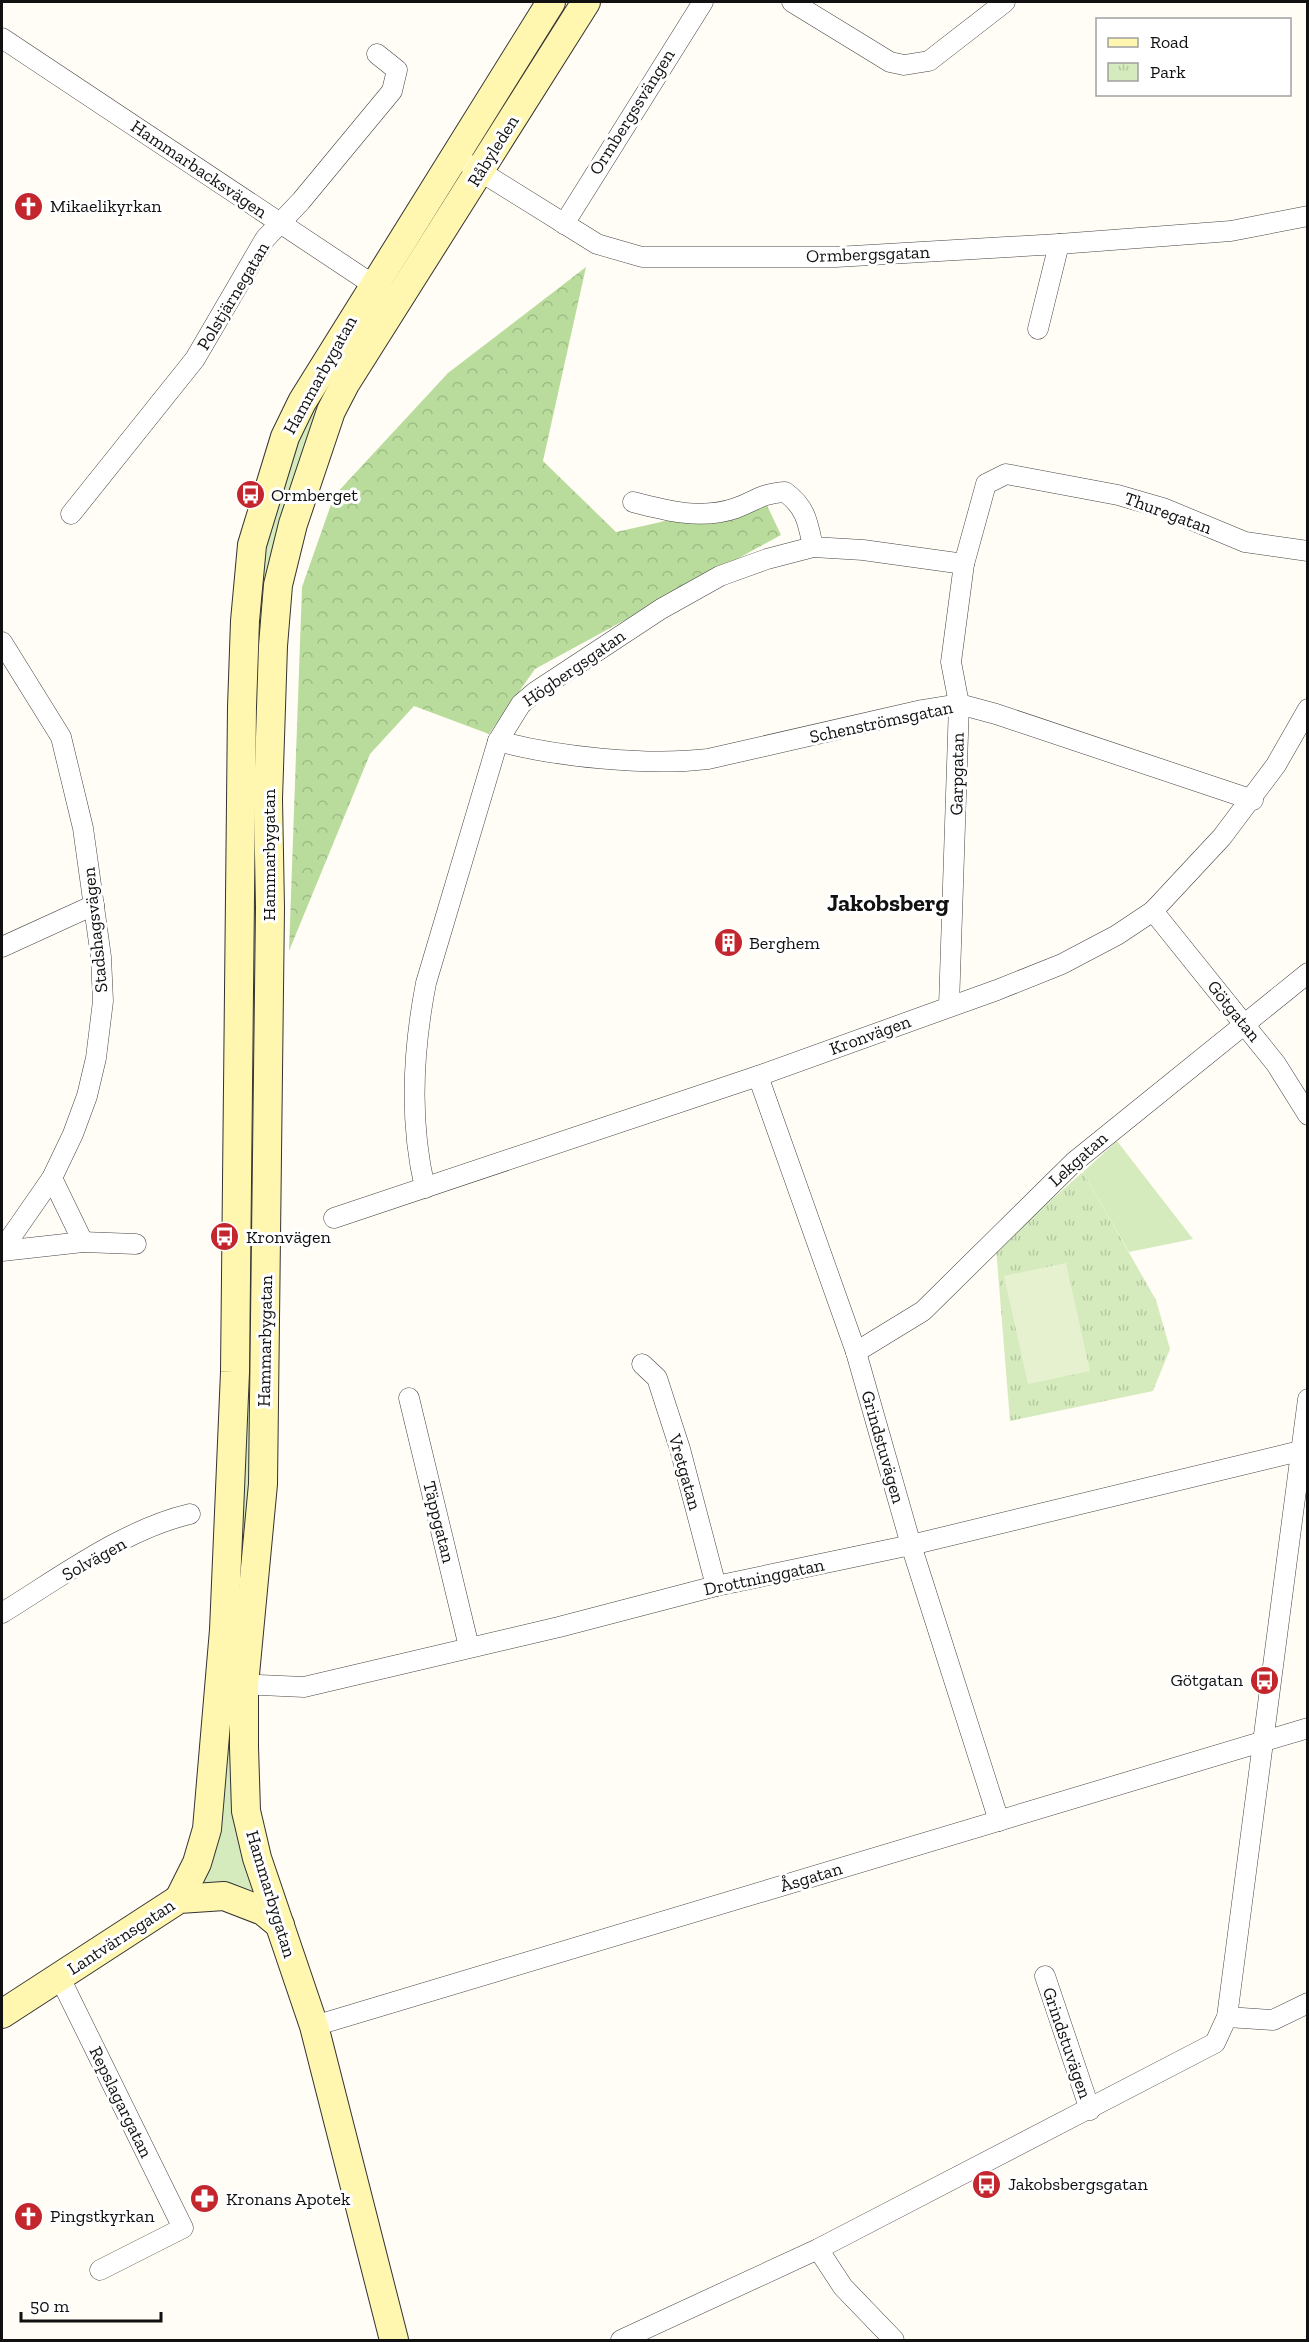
<svg xmlns="http://www.w3.org/2000/svg" width="1309" height="2342" font-family="'Zilla Slab',serif">
  <style>
    .grass { fill: #d5ebbd }
    .forest { fill: url(#forest-crowns) }
    .park { fill: url(#park-tufts) }
    .pitch { fill: #e6f2cf }
    .lines { fill: none; stroke-linecap: round; stroke-linejoin: round }
    .street-casing { stroke: #444; stroke-width: 21 }
    .secondary-casing { stroke: #333; stroke-width: 30 }
    .street { stroke: #fff; stroke-width: 20 }
    .secondary { stroke: #fff6b0; stroke-width: 28 }
    .labels { text-anchor: middle; dominant-baseline: central; stroke-width: 6; stroke-linejoin: round; paint-order: stroke }
    .street-label { font-size: 18px; fill: #111; stroke: #fff }
    .poi-label { font-size: 18px; fill: #111; stroke: #fff; text-anchor: start }
    .district-label { font-size: 24px; font-weight: bold; fill: #111; stroke: #fff }
  </style>
  <defs>
    <pattern id="forest-crowns" width="20" height="18" patternUnits="userSpaceOnUse" patternTransform="scale(1.5)"><rect width="20" height="18" fill="#b9dc9c"/><path d="M2 6a3 3 0 1 1 6 0M12 15a3 3 0 1 1 6 0" fill="none" stroke="#9ebc85"/></pattern>
    <pattern id="park-tufts" width="24" height="20" patternUnits="userSpaceOnUse" patternTransform="scale(1.5)"><rect width="24" height="20" fill="#d5ebbd"/><path d="M3 7l-1-3M5 7V3M7 7l1-3M15 17l-1-3M17 17v-4M19 17l1-3" fill="none" stroke="#b6c8a1"/></pattern>
  </defs>
  <rect width="100%" height="100%" fill="#fffdf5"/>
  <g class="grass">
    <path d="M328,373L326,396L305,442L274,550L251,1482L240,1579L252,686L263,552L287,464Z"/>
    <path d="M1117,1141L1193,1239L1129,1252L1083,1172Z"/>
    <path d="M231,1720C228,1786 242,1834 257,1898L190,1887L222,1728Z"/>
  </g>
  <path class="forest" d="M586,267L543,461L616,532L764,499L781,535L535,669L489,734L414,706L370,754L289,951L302,587L334,496L448,373Z"/>
  <path class="park" d="M1083,1172L1156,1300L1170,1349L1153,1391L1010,1421L996,1248Z"/>
  <path class="pitch" d="M1066,1263L1090,1371L1028,1384L1004,1276Z"/>
  <g class="lines">
    <defs>
      <g id="street">
        <path d="M792,2L890,62L904,65L929,61L1005,2"/>
        <path d="M2,38L384,292"/>
        <path d="M470,165L597,244L642,257H836L1059,244L1231,231L1308,216"/>
        <path d="M564,224L703,2"/>
        <path d="M1038,329L1059,244"/>
        <path d="M633,502C667,511 702,520 736,508C758,500 759,494 785,492C806,507 808,523 813,547"/>
        <path d="M71,514L195,359L265,239L301,201L392,91L397,70L377,54"/>
        <path d="M2,642L61,737L83,828L101,957L103,1001L96,1058L87,1096L73,1134L52,1178L2,1250"/>
        <path d="M498,741C557,757 647,766 708,759L922,710L959,704L996,714L1253,800"/>
        <path d="M1153,911L1276,1064L1308,1115"/>
        <path d="M2,947L94,905"/>
        <path d="M949,1006L959,704L951,662L964,564L986,484L1006,474L1118,495L1163,508L1245,542L1308,551"/>
        <path d="M758,1076L856,1352L911,1545L999,1821"/>
        <path d="M52,1178L83,1242"/>
        <path d="M425,1188C409,1121 413,1050 426,983L498,741L521,704L535,692L661,609L720,576L767,559L813,547L863,550L964,564"/>
        <path d="M334,1218L758,1076L997,990L1062,964L1117,935L1153,911L1222,837L1276,765L1308,709"/>
        <path d="M2,1251L83,1242L136,1244"/>
        <path d="M856,1352L923,1311L1074,1162L1308,973"/>
        <path d="M642,1364L657,1378L680,1449L716,1586"/>
        <path d="M409,1398L469,1647"/>
        <path d="M2,1613C59,1578 125,1529 190,1514"/>
        <path d="M234,1684L304,1687L559,1627L716,1586L911,1545L1308,1449"/>
        <path d="M59,1976L183,2228L100,2270"/>
        <path d="M1045,1976L1090,2110"/>
        <path d="M1227,2017L1273,2020L1308,2003"/>
        <path d="M314,2026L1308,1728"/>
        <path d="M818,2249L843,2287L894,2340"/>
        <path d="M621,2340L818,2249L1215,2043L1227,2017L1308,1399"/>
      </g>
      <g id="secondary">
        <path d="M179,1899L197,1863L207,1829L224,1630L235,1372L242,707L245,621L252,545L285,437L302,402L551,2"/>
        <path d="M2,2014L179,1899L224,1896L263,1911L280,1925"/>
        <path d="M394,2340L314,2026L257,1858L246,1811L244,1747V1685L263,1484L270,908L268,799L273,646L278,585L293,524L331,411L345,384L586,2"/>
      </g>
    </defs>
    <use href="#street" class="street-casing"/>
    <use href="#secondary" class="secondary-casing"/>
    <use href="#street" class="street"/>
    <use href="#secondary" class="secondary"/>
  </g>
  <defs>
    <symbol id="church-disc" viewBox="-11 -11 22 22"><circle r="9.5" fill="#c4262e" stroke="#fff"/><path d="M-1.2-6h2.4v3.5h3.3v2.4h-3.3V6h-2.4V-.1h-3.3v-2.4h3.3Z" fill="#fff"/></symbol>
    <symbol id="bus-disc" viewBox="-11 -11 22 22"><circle r="9.5" fill="#c4262e" stroke="#fff"/><path d="M-5-6H5V4H4V6H2V4H-2V6H-4V4H-5ZM-3.5-4V0h7V-4ZM-3.5 1.2v1.5H-2V1.2ZM2 1.2v1.5H3.5V1.2Z" fill="#fff"/></symbol>
    <symbol id="building-disc" viewBox="-11 -11 22 22"><circle r="9.5" fill="#c4262e" stroke="#fff"/><path d="M-4-6H4V6H1V3H-1V6H-4ZM-2.5-4.3h1.7v1.8h-1.7ZM.8-4.3h1.7v1.8H.8ZM-2.5-1h1.7V.8h-1.7ZM.8-1h1.7V.8H.8Z" fill="#fff"/></symbol>
    <symbol id="pharmacy-disc" viewBox="-11 -11 22 22"><circle r="9.5" fill="#c4262e" stroke="#fff"/><path d="M-2-6h4v4h4v4h-4v4h-4v-4h-4v-4h4Z" fill="#fff"/></symbol>
  </defs>
  <g fill-rule="evenodd">
    <use href="#church-disc" x="12" y="190" width="33" height="33"/>
    <use href="#bus-disc" x="234" y="478" width="33" height="33"/>
    <use href="#building-disc" x="712" y="926" width="33" height="33"/>
    <use href="#bus-disc" x="208" y="1220" width="33" height="33"/>
    <use href="#bus-disc" x="1248" y="1664" width="33" height="33"/>
    <use href="#bus-disc" x="970" y="2168" width="33" height="33"/>
    <use href="#pharmacy-disc" x="188" y="2182" width="33" height="33"/>
    <use href="#church-disc" x="12" y="2200" width="33" height="33"/>
  </g>
  <g class="labels">
    <g class="street-label">
      <text transform="translate(632 112) rotate(-58)">Ormbergssvängen</text>
      <text transform="translate(493 151) rotate(-58)">Råbyleden</text>
      <text transform="translate(199 169) rotate(34)">Hammarbacksvägen</text>
      <text transform="translate(868 254) rotate(-2)">Ormbergsgatan</text>
      <text transform="translate(233 296) rotate(-59)">Polstjärnegatan</text>
      <text transform="translate(320 375) rotate(-61)">Hammarbygatan</text>
      <text transform="translate(1168 513) rotate(20)">Thuregatan</text>
      <text transform="translate(574 668) rotate(-35)">Högbergsgatan</text>
      <text transform="translate(881 722) rotate(-12)">Schenströmsgatan</text>
      <text transform="translate(957 774) rotate(-89)">Garpgatan</text>
      <text transform="translate(269 855) rotate(-90)">Hammarbygatan</text>
      <text transform="translate(95 930) rotate(-96)">Stadshagsvägen</text>
      <text transform="translate(1234 1011) rotate(51)">Götgatan</text>
      <text transform="translate(870 1035) rotate(-20)">Kronvägen</text>
      <text transform="translate(1078 1159) rotate(-42)">Lekgatan</text>
      <text transform="translate(265 1341) rotate(-89)">Hammarbygatan</text>
      <text transform="translate(883 1447) rotate(74)">Grindstuvägen</text>
      <text transform="translate(685 1472) rotate(74)">Vretgatan</text>
      <text transform="translate(439 1522) rotate(76)">Täppgatan</text>
      <text transform="translate(94 1559) rotate(-29)">Solvägen</text>
      <text transform="translate(764 1577) rotate(-12)">Drottninggatan</text>
      <text transform="translate(811 1877) rotate(-17)">Åsgatan</text>
      <text transform="translate(271 1894) rotate(73)">Hammarbygatan</text>
      <text transform="translate(121 1937) rotate(-33)">Lantvärnsgatan</text>
      <text transform="translate(1067 2043) rotate(71)">Grindstuvägen</text>
      <text transform="translate(121 2102) rotate(64)">Repslagargatan</text>
    </g>
    <g class="poi-label">
      <text x="50" y="206">Mikaelikyrkan</text>
      <text x="271" y="495">Ormberget</text>
      <text x="749" y="943">Berghem</text>
      <text x="246" y="1237">Kronvägen</text>
      <text x="1243" y="1680" text-anchor="end">Götgatan</text>
      <text x="1008" y="2184">Jakobsbergsgatan</text>
      <text x="226" y="2199">Kronans Apotek</text>
      <text x="50" y="2216">Pingstkyrkan</text>
    </g>
    <g class="district-label">
      <text x="888" y="902">Jakobsberg</text>
    </g>
  </g>
  <rect width="1309" height="2342" fill="none" stroke="#111111" stroke-width="6"/>
  <rect x="1096" y="18" width="195" height="78" fill="#ffffff" stroke="#a0a0a0" stroke-width="1.5"/>
  <rect x="1108" y="38" width="30" height="9" fill="#fff6b0" stroke="#a0a0a0" stroke-width="1.5"/>
  <text x="1150" y="48" font-size="18" fill="#111111">Road</text>
  <rect x="1108" y="63" width="30" height="18" fill="url(#park-tufts)" stroke="#a0a0a0" stroke-width="1.5"/>
  <text x="1150" y="78" font-size="18" fill="#111111">Park</text>
  <path d="M21 2312v9h140v-9" fill="none" stroke="#111111" stroke-width="3"/>
  <text x="30" y="2312" font-size="18" fill="#111111" stroke="#ffffff" stroke-width="4.5" paint-order="stroke">50 m</text>
</svg>
